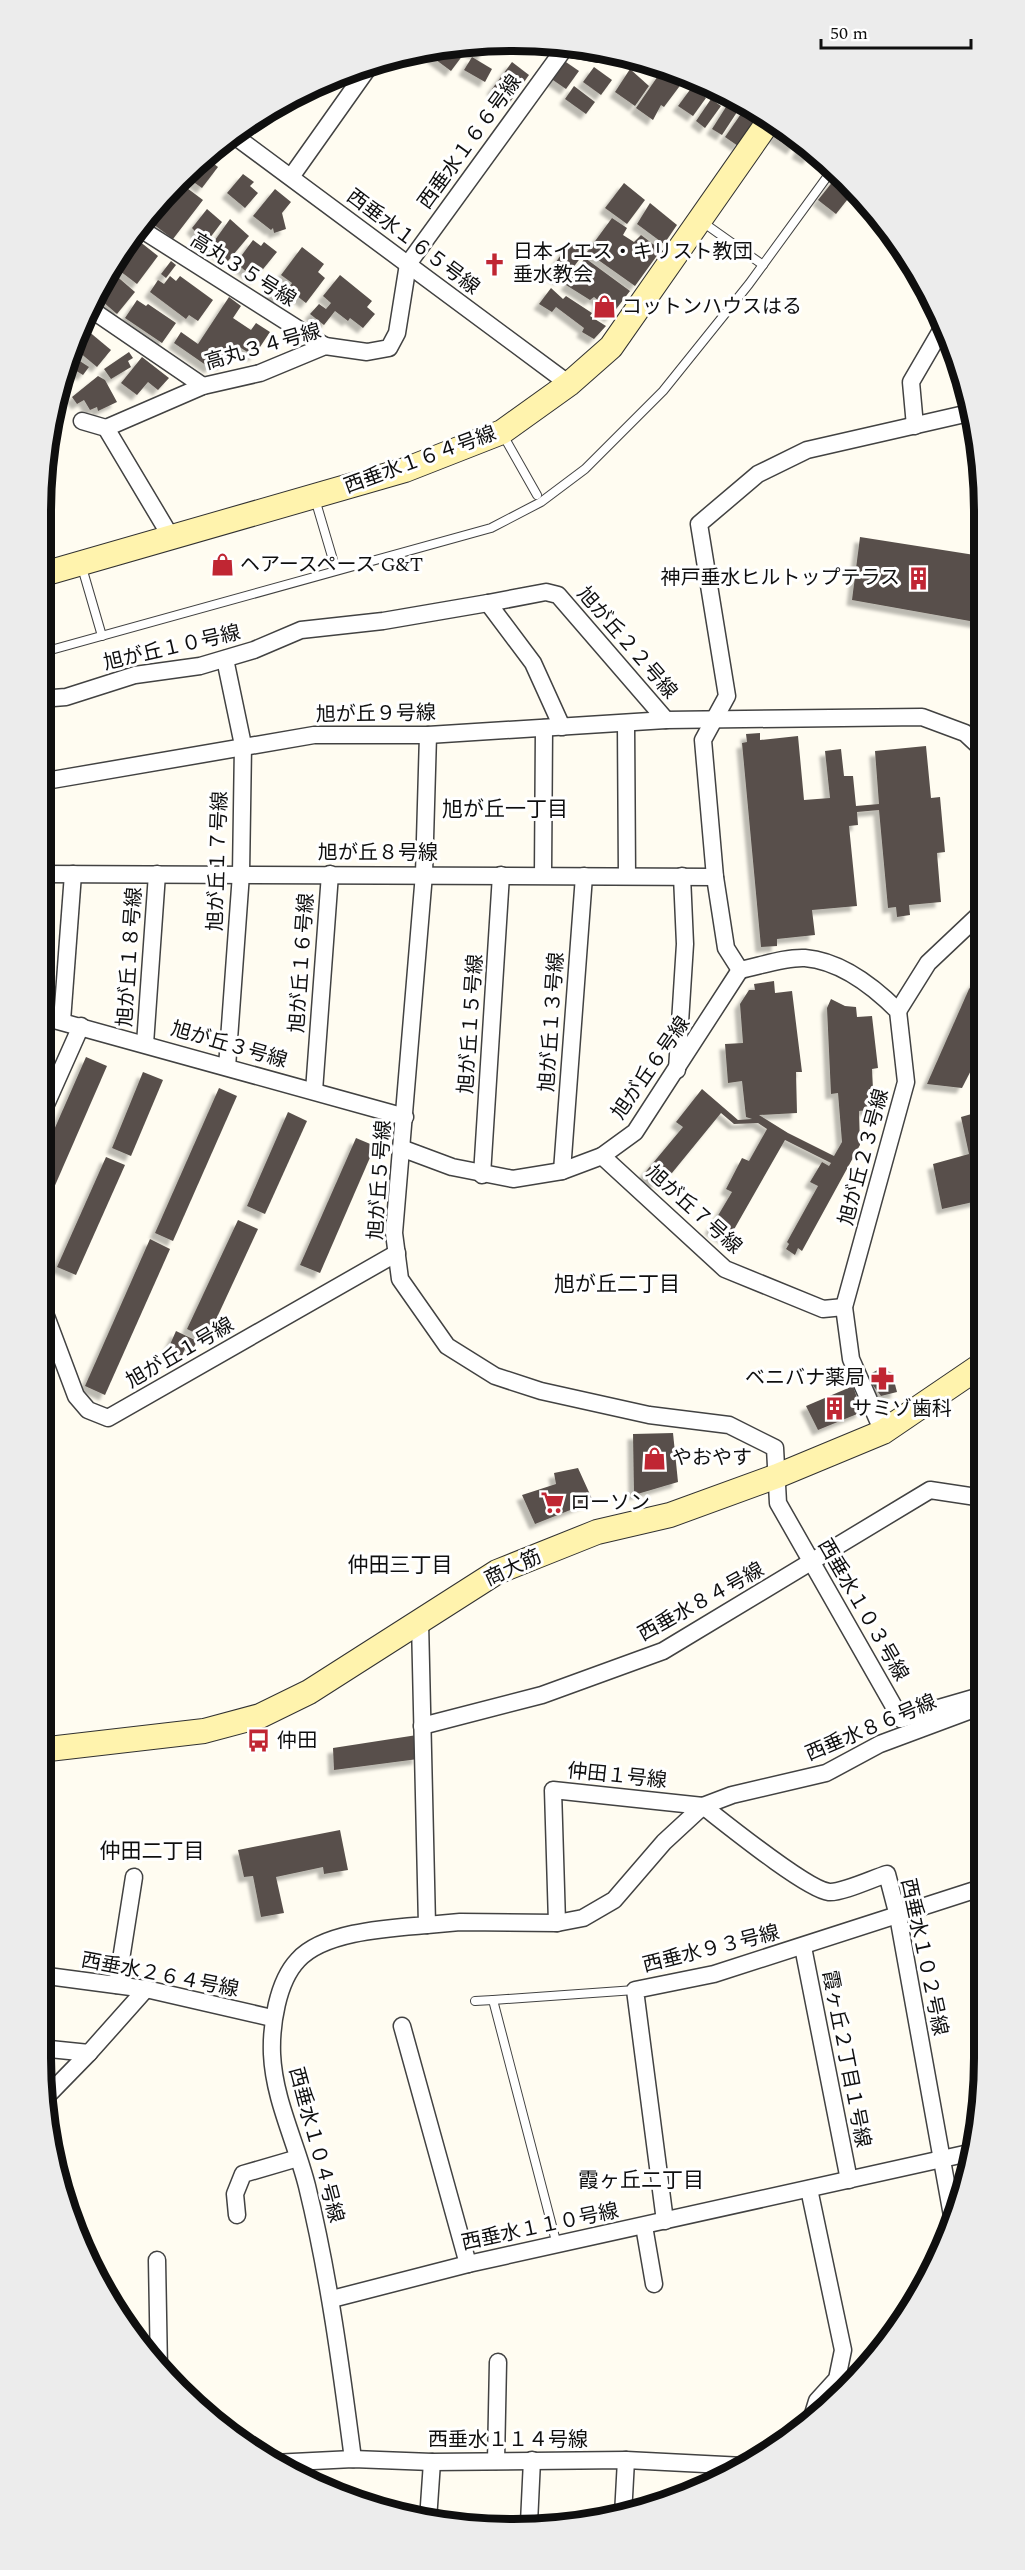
<svg xmlns="http://www.w3.org/2000/svg" width="1025" height="2570" font-family="Spectral,'Noto Sans JP',serif">
  <style>
    .building { fill: #58504b; filter: url(#shadow) }
    .lines { fill: none; stroke-linecap: round; stroke-linejoin: round }
    .lane-casing { stroke: #424242; stroke-width: 10 }
    .street-casing { stroke: #424242; stroke-width: 19 }
    .secondary-casing { stroke: #313131; stroke-width: 26 }
    .lane { stroke: #fff; stroke-width: 8 }
    .street { stroke: #fff; stroke-width: 16 }
    .secondary { stroke: #fff3ad; stroke-width: 24 }
    .labels { text-anchor: middle; dominant-baseline: central; stroke-width: 6; stroke-linejoin: round; paint-order: stroke }
    .street-label { font-size: 20px; fill: #0f0f0f; stroke: #fff }
    .poi-label { font-size: 20px; fill: #0f0f0f; stroke: #fff; text-anchor: start }
    .neighbourhood-label { font-size: 21px; fill: #0f0f0f; stroke: #fff }
    .rim { fill: none; stroke: #0f0f0f; stroke-width: 8 }
  </style>
  <defs>
    <filter id="shadow"><feDropShadow dx="-5.5" dy="5.5" stdDeviation="1.5" flood-color="#0004"/></filter>
  </defs>
  <rect width="100%" height="100%" fill="#fffcf1"/>
  <g class="building">
    <path d="M472,43L451,71L424,51Z"/>
    <path d="M474,43L486,45L483,56L471,52Z"/>
    <path d="M472,57L492,69L485,82L464,70Z"/>
    <path d="M563,60L579,71L566,89L550,78Z"/>
    <path d="M512,62L529,75L510,102L492,89Z"/>
    <path d="M594,67L612,80L601,95L583,82Z"/>
    <path d="M630,69L649,86L635,106L615,92Z"/>
    <path d="M660,73L682,83L664,107L661,105L653,120L636,108Z"/>
    <path d="M574,86L595,102L586,114L565,99Z"/>
    <path d="M692,87L706,98L693,116L678,106Z"/>
    <path d="M711,99L721,106L705,128L696,121Z"/>
    <path d="M731,99L741,106L722,135L712,129Z"/>
    <path d="M745,108L759,117L738,146L725,137Z"/>
    <path d="M781,126L798,141L792,149L774,137Z"/>
    <path d="M802,144L812,153L808,159L797,153Z"/>
    <path d="M205,157L218,167L202,188L185,176Z"/>
    <path d="M243,174L254,182L250,186L258,193L245,208L227,193Z"/>
    <path d="M838,175L855,190L836,214L818,200Z"/>
    <path d="M624,183L645,200L627,224L605,208Z"/>
    <path d="M183,185L203,200L173,239L145,218L157,202L174,186L179,190Z"/>
    <path d="M275,189L291,202L282,213L286,229L274,233L273,228L271,230L253,216Z"/>
    <path d="M650,203L677,225L664,244L637,224Z"/>
    <path d="M207,209L222,222L206,243L192,228Z"/>
    <path d="M612,218L627,228L623,235L634,242L641,235L661,250L635,286L587,252Z"/>
    <path d="M230,219L249,236L228,261L210,247Z"/>
    <path d="M134,237L158,256L137,284L112,265Z"/>
    <path d="M253,240L261,246L264,242L277,252L255,279L236,263Z"/>
    <path d="M571,241L584,253L567,276L564,274L560,280L548,273Z"/>
    <path d="M302,247L324,264L318,272L325,278L306,303L288,289L292,283L281,275Z"/>
    <path d="M585,258L630,291L610,317L597,307L599,301L594,297L590,300L566,285Z"/>
    <path d="M171,261L176,265L166,278L161,274Z"/>
    <path d="M113,273L135,292L117,314L95,295Z"/>
    <path d="M340,275L372,301L367,307L375,314L363,328L350,318L348,321L335,311L324,325L310,314L319,304L326,309L331,303L323,296Z"/>
    <path d="M170,276L176,281L180,276L213,300L198,321L189,315L186,319L150,292L158,280L164,284Z"/>
    <path d="M273,283L285,293L278,301L266,292Z"/>
    <path d="M551,288L563,299L566,296L592,313L590,316L606,326L594,339L582,332L584,328L556,307L552,312L539,304Z"/>
    <path d="M229,297L241,306L233,318L251,330L256,323L270,332L254,356L236,345L222,365L215,361L210,368L174,343L181,332L198,344Z"/>
    <path d="M137,300L146,306L148,304L176,323L162,343L125,318Z"/>
    <path d="M87,330L111,350L97,367L73,347Z"/>
    <path d="M129,352L133,358L128,361L131,367L111,379L104,369Z"/>
    <path d="M69,354L89,367L83,375L65,364Z"/>
    <path d="M142,357L169,378L158,390L148,382L137,395L121,383Z"/>
    <path d="M64,369L75,377L67,387L62,383Z"/>
    <path d="M98,376L105,380L117,402L98,411L97,407L90,410L84,400L77,404L72,397Z"/>
    <path d="M860,537L981,556V623L852,600Z"/>
    <path d="M760,733V740L798,736L804,800L830,798L825,751L841,749L844,776H853L856,806L879,804L875,751L926,746L931,798L940,797L945,852L937,853L941,902L909,905L910,915L897,917L896,907L888,908L879,810L857,812L858,825L849,826L857,906L812,910L815,935L777,939V946L761,947L742,743L747,742L746,734Z"/>
    <path d="M982,973V1049L962,1088L927,1084L969,989Z"/>
    <path d="M774,981L775,993L792,991L802,1072H796L797,1113L759,1115L788,1133L834,1156L842,1142L838,1093L831,1094L827,1008L831,999L845,1006L856,1007L857,1017L872,1016L878,1068L872,1069L873,1089H877L878,1109L859,1111L860,1145L802,1251L798,1248L795,1255L786,1249L789,1244L787,1242L818,1186L810,1182L822,1162L829,1166L831,1163L785,1140L728,1240L710,1229L732,1192L726,1189L742,1158L749,1161L767,1129L758,1123L734,1124L721,1113L663,1184L658,1180L654,1185L643,1175L683,1127L676,1122L702,1089L738,1120L752,1119L746,1117L742,1081L728,1083L725,1044L743,1043L740,1004L749,990H755L754,984Z"/>
    <path d="M86,1057L107,1066L43,1213L40,1212V1162Z"/>
    <path d="M143,1072L163,1080L131,1156L112,1148Z"/>
    <path d="M219,1088L237,1096L173,1241L155,1233Z"/>
    <path d="M982,1111V1200L942,1209L933,1164L969,1154L961,1117Z"/>
    <path d="M288,1112L307,1121L265,1214L247,1206Z"/>
    <path d="M356,1138L375,1146L320,1273L300,1265Z"/>
    <path d="M106,1157L125,1165L76,1275L57,1267Z"/>
    <path d="M238,1220L258,1229L207,1339L187,1329Z"/>
    <path d="M150,1239L170,1249L105,1395L85,1386Z"/>
    <path d="M176,1331L197,1341L194,1347L187,1344L182,1356L168,1349Z"/>
    <path d="M881,1368L892,1373L897,1392L881,1396L872,1384V1373Z"/>
    <path d="M853,1386L862,1412L818,1430L806,1406Z"/>
    <path d="M673,1433L678,1482L634,1495L633,1434Z"/>
    <path d="M578,1468L593,1501L535,1524L522,1495L556,1484L554,1473Z"/>
    <path d="M417,1735L418,1759L334,1770L333,1748Z"/>
    <path d="M340,1830L348,1870L324,1874L323,1867L276,1877L284,1913L261,1917L253,1876L244,1877L238,1850Z"/>
  </g>
  <g class="lines">
    <defs>
      <g id="lane">
        <path d="M701,221L763,265"/>
        <path d="M503,435L537,495"/>
        <path d="M315,499L336,570"/>
        <path d="M81,564L102,636"/>
        <path d="M40,653L491,528L541,502L585,469L663,391L749,284L832,170"/>
        <path d="M493,2000L635,1990"/>
        <path d="M475,2001L493,2000L557,2245"/>
      </g>
      <g id="street">
        <path d="M232,134L569,384"/>
        <path d="M291,177L371,64"/>
        <path d="M139,228L325,346"/>
        <path d="M89,308L203,386"/>
        <path d="M82,421L106,428L171,537"/>
        <path d="M915,426L911,382L943,327"/>
        <path d="M106,428L203,386L260,373L325,346L367,352L389,348L397,333L408,264L567,45"/>
        <path d="M225,659L243,745L241,874L227,1067"/>
        <path d="M40,699L66,697L135,675L200,666L254,650L301,630L383,621L488,603"/>
        <path d="M626,724L627,876"/>
        <path d="M562,727L533,663L488,603L546,592L558,595L666,720"/>
        <path d="M428,735L424,874L394,1233L400,1279L447,1346L495,1376L541,1391L649,1415L729,1425L775,1448L778,1503L901,1719L984,1695"/>
        <path d="M40,782L314,735H428L666,720L922,717L965,733L981,748"/>
        <path d="M40,874L715,877"/>
        <path d="M543,875L544,728"/>
        <path d="M740,970L726,948L715,877L703,740L727,696L699,524L758,474L807,450L969,413"/>
        <path d="M740,970C760,966 785,957 805,958C841,961 873,986 898,1011L906,1082L844,1307L851,1359L883,1432"/>
        <path d="M898,1011L928,963L982,912"/>
        <path d="M40,1016L405,1117"/>
        <path d="M62,1021L73,874"/>
        <path d="M145,1044L157,874"/>
        <path d="M677,1070L685,944L682,876"/>
        <path d="M314,1091L330,874"/>
        <path d="M40,1118L81,1026"/>
        <path d="M401,1148L452,1167L513,1179L562,1171L602,1156L635,1132L740,970"/>
        <path d="M602,1156L725,1269L823,1309L844,1307"/>
        <path d="M562,1171L584,876"/>
        <path d="M482,1175L501,875"/>
        <path d="M40,1300L76,1396L88,1410L108,1418L397,1253"/>
        <path d="M422,1726L542,1695L663,1651L930,1490L983,1498"/>
        <path d="M703,1806C725,1823 806,1889 829,1892C842,1893 874,1878 887,1874L898,1916L953,2221"/>
        <path d="M557,1923L553,1790L703,1806"/>
        <path d="M427,1925L460,1922L557,1923L583,1918L614,1900L664,1842L703,1806L732,1795L826,1773L880,1744L974,1709"/>
        <path d="M803,1947L849,2180"/>
        <path d="M40,1975L146,1989L272,2018"/>
        <path d="M117,1985L134,1877"/>
        <path d="M402,2026L468,2264"/>
        <path d="M40,2048L89,2053"/>
        <path d="M47,2096L89,2053L146,1989"/>
        <path d="M809,2189L843,2350L837,2379L817,2401L813,2414"/>
        <path d="M237,2215L235,2194L243,2174L298,2158"/>
        <path d="M665,2221L635,1990L714,1974L984,1887"/>
        <path d="M644,2226L654,2284"/>
        <path d="M157,2260L159,2370"/>
        <path d="M332,2299L468,2264L969,2153"/>
        <path d="M353,2459C341,2367 329,2276 307,2186C296,2142 274,2100 272,2054C271,2026 277,1982 298,1960C324,1931 391,1928 427,1925L420,1622"/>
        <path d="M496,2461L498,2362"/>
        <path d="M273,2463L353,2459L432,2462L626,2460L744,2466"/>
        <path d="M623,2515L626,2460"/>
        <path d="M428,2520L432,2462"/>
        <path d="M529,2523L532,2460"/>
      </g>
      <g id="secondary">
        <path d="M565,44L598,50"/>
        <path d="M40,575L405,470L502,432L569,384L611,347L771,118"/>
        <path d="M40,1750L204,1731L260,1716L309,1692L497,1572L597,1532L670,1515L777,1476L883,1432L983,1364"/>
      </g>
    </defs>
    <use href="#lane" class="lane-casing"/>
    <use href="#street" class="street-casing"/>
    <use href="#secondary" class="secondary-casing"/>
    <use href="#lane" class="lane"/>
    <use href="#street" class="street"/>
    <use href="#secondary" class="secondary"/>
  </g>
  <defs>
    <symbol id="church-bare" viewBox="-9 -9 18 18"><path d="M-1.2-6h2.4v3.5h3.3v2.4h-3.3V6h-2.4V-.1h-3.3v-2.4h3.3Z" fill="#c02633" stroke="#fff" stroke-width="2.5" paint-order="stroke"/></symbol>
    <symbol id="shop-bare" viewBox="-9 -9 18 18"><path d="M-5-2.5h2.3a2.7 3.5 0 0 1 5.4 0H5L5.5 6h-11ZM-1.5-2.5h3a1.5 2.3 0 0 0-3 0Z" fill="#c02633" stroke="#fff" stroke-width="2.5" paint-order="stroke"/></symbol>
    <symbol id="building-bare" viewBox="-9 -9 18 18"><path d="M-4-6H4V6H1V3H-1V6H-4ZM-2.5-4.3h1.7v1.8h-1.7ZM.8-4.3h1.7v1.8H.8ZM-2.5-1h1.7V.8h-1.7ZM.8-1h1.7V.8H.8Z" fill="#c02633" stroke="#fff" stroke-width="2.5" paint-order="stroke"/></symbol>
    <symbol id="pharmacy-bare" viewBox="-9 -9 18 18"><path d="M-2-6h4v4h4v4h-4v4h-4v-4h-4v-4h4Z" fill="#c02633" stroke="#fff" stroke-width="2.5" paint-order="stroke"/></symbol>
    <symbol id="supermarket-bare" viewBox="-9 -9 18 18"><path d="M-6-5.5h2.5l.6 2H6L4.5 2H-2.5L-4.4-4H-6ZM-1.5 3.2a1.3 1.3 0 1 0 .1 0ZM3 3.2a1.3 1.3 0 1 0 .1 0Z" fill="#c02633" stroke="#fff" stroke-width="2.5" paint-order="stroke"/></symbol>
    <symbol id="bus-bare" viewBox="-9 -9 18 18"><path d="M-5-6H5V4H4V6H2V4H-2V6H-4V4H-5ZM-3.5-4V0h7V-4ZM-3.5 1.2v1.5H-2V1.2ZM2 1.2v1.5H3.5V1.2Z" fill="#c02633" stroke="#fff" stroke-width="2.5" paint-order="stroke"/></symbol>
  </defs>
  <g fill-rule="evenodd">
    <use href="#church-bare" x="478" y="248" width="33" height="33"/>
    <use href="#shop-bare" x="588" y="290" width="33" height="33"/>
    <use href="#shop-bare" x="206" y="548" width="33" height="33"/>
    <use href="#building-bare" x="902" y="562" width="33" height="33"/>
    <use href="#pharmacy-bare" x="866" y="1362" width="33" height="33"/>
    <use href="#building-bare" x="818" y="1392" width="33" height="33"/>
    <use href="#shop-bare" x="638" y="1442" width="33" height="33"/>
    <use href="#supermarket-bare" x="536" y="1486" width="33" height="33"/>
    <use href="#bus-bare" x="242" y="1724" width="33" height="33"/>
  </g>
  <g class="labels">
    <g class="street-label">
      <text transform="translate(470 142) rotate(-54)">西垂水１６６号線</text>
      <text transform="translate(413 242) rotate(37)">西垂水１６５号線</text>
      <text transform="translate(243 270) rotate(32)">高丸３５号線</text>
      <text transform="translate(263 347) rotate(-16)">高丸３４号線</text>
      <text transform="translate(420 460) rotate(-20)">西垂水１６４号線</text>
      <text transform="translate(627 643) rotate(49)">旭が丘２２号線</text>
      <text transform="translate(172 648) rotate(-13)">旭が丘１０号線</text>
      <text transform="translate(376 714) rotate(-1)">旭が丘９号線</text>
      <text x="378" y="853">旭が丘８号線</text>
      <text transform="translate(218 861) rotate(-88)">旭が丘１７号線</text>
      <text transform="translate(130 957) rotate(-86)">旭が丘１８号線</text>
      <text transform="translate(302 963) rotate(-86)">旭が丘１６号線</text>
      <text transform="translate(552 1022) rotate(-86)">旭が丘１３号線</text>
      <text transform="translate(471 1024) rotate(-86)">旭が丘１５号線</text>
      <text transform="translate(229 1045) rotate(16)">旭が丘３号線</text>
      <text transform="translate(651 1068) rotate(-55)">旭が丘６号線</text>
      <text transform="translate(864 1157) rotate(-75)">旭が丘２３号線</text>
      <text transform="translate(380 1180) rotate(-86)">旭が丘５号線</text>
      <text transform="translate(694 1210) rotate(42)">旭が丘７号線</text>
      <text transform="translate(180 1353) rotate(-30)">旭が丘１号線</text>
      <text transform="translate(513 1568) rotate(-25)">商大筋</text>
      <text transform="translate(701 1602) rotate(-29)">西垂水８４号線</text>
      <text transform="translate(863 1610) rotate(60)">西垂水１０３号線</text>
      <text transform="translate(871 1728) rotate(-23)">西垂水８６号線</text>
      <text transform="translate(617 1776) rotate(6)">仲田１号線</text>
      <text transform="translate(711 1949) rotate(-14)">西垂水９３号線</text>
      <text transform="translate(924 1957) rotate(78)">西垂水１０２号線</text>
      <text transform="translate(160 1975) rotate(11)">西垂水２６４号線</text>
      <text transform="translate(846 2059) rotate(79)">霞ヶ丘２丁目１号線</text>
      <text transform="translate(316 2145) rotate(75)">西垂水１０４号線</text>
      <text transform="translate(540 2227) rotate(-12)">西垂水１１０号線</text>
      <text x="508" y="2440">西垂水１１４号線</text>
    </g>
    <g class="poi-label">
      <text x="513" y="252">日本イエス・キリスト教団<tspan x="513" dy="23">垂水教会</tspan></text>
      <text x="622" y="307">コットンハウスはる</text>
      <text x="240" y="565">ヘアースペース G&amp;T</text>
      <text x="900" y="578" text-anchor="end">神戸垂水ヒルトップテラス</text>
      <text x="865" y="1378" text-anchor="end">ベニバナ薬局</text>
      <text x="852" y="1409">サミゾ歯科</text>
      <text x="672" y="1458">やおやす</text>
      <text x="570" y="1503">ローソン</text>
      <text x="277" y="1741">仲田</text>
    </g>
    <g class="neighbourhood-label">
      <text x="505" y="810">旭が丘一丁目</text>
      <text x="617" y="1285">旭が丘二丁目</text>
      <text x="400" y="1566">仲田三丁目</text>
      <text x="152" y="1852">仲田二丁目</text>
      <text x="641" y="2181">霞ヶ丘二丁目</text>
    </g>
  </g>
  <path d="M0 0H1025V2570H0ZM512 51H513A461 461 0 0 1 974 512V2058A461 461 0 0 1 513 2519H512A461 461 0 0 1 51 2058V512A461 461 0 0 1 512 51Z" fill="#ececec" fill-rule="evenodd"/>
  <path class="rim" d="M512 51H513A461 461 0 0 1 974 512V2058A461 461 0 0 1 513 2519H512A461 461 0 0 1 51 2058V512A461 461 0 0 1 512 51Z"/>
  <path d="M821 39v9h150v-9" fill="none" stroke="#0f0f0f" stroke-width="3"/>
  <text x="830" y="39" font-size="18" fill="#0f0f0f" stroke="#ffffff" stroke-width="4.5" paint-order="stroke">50 m</text>
</svg>
